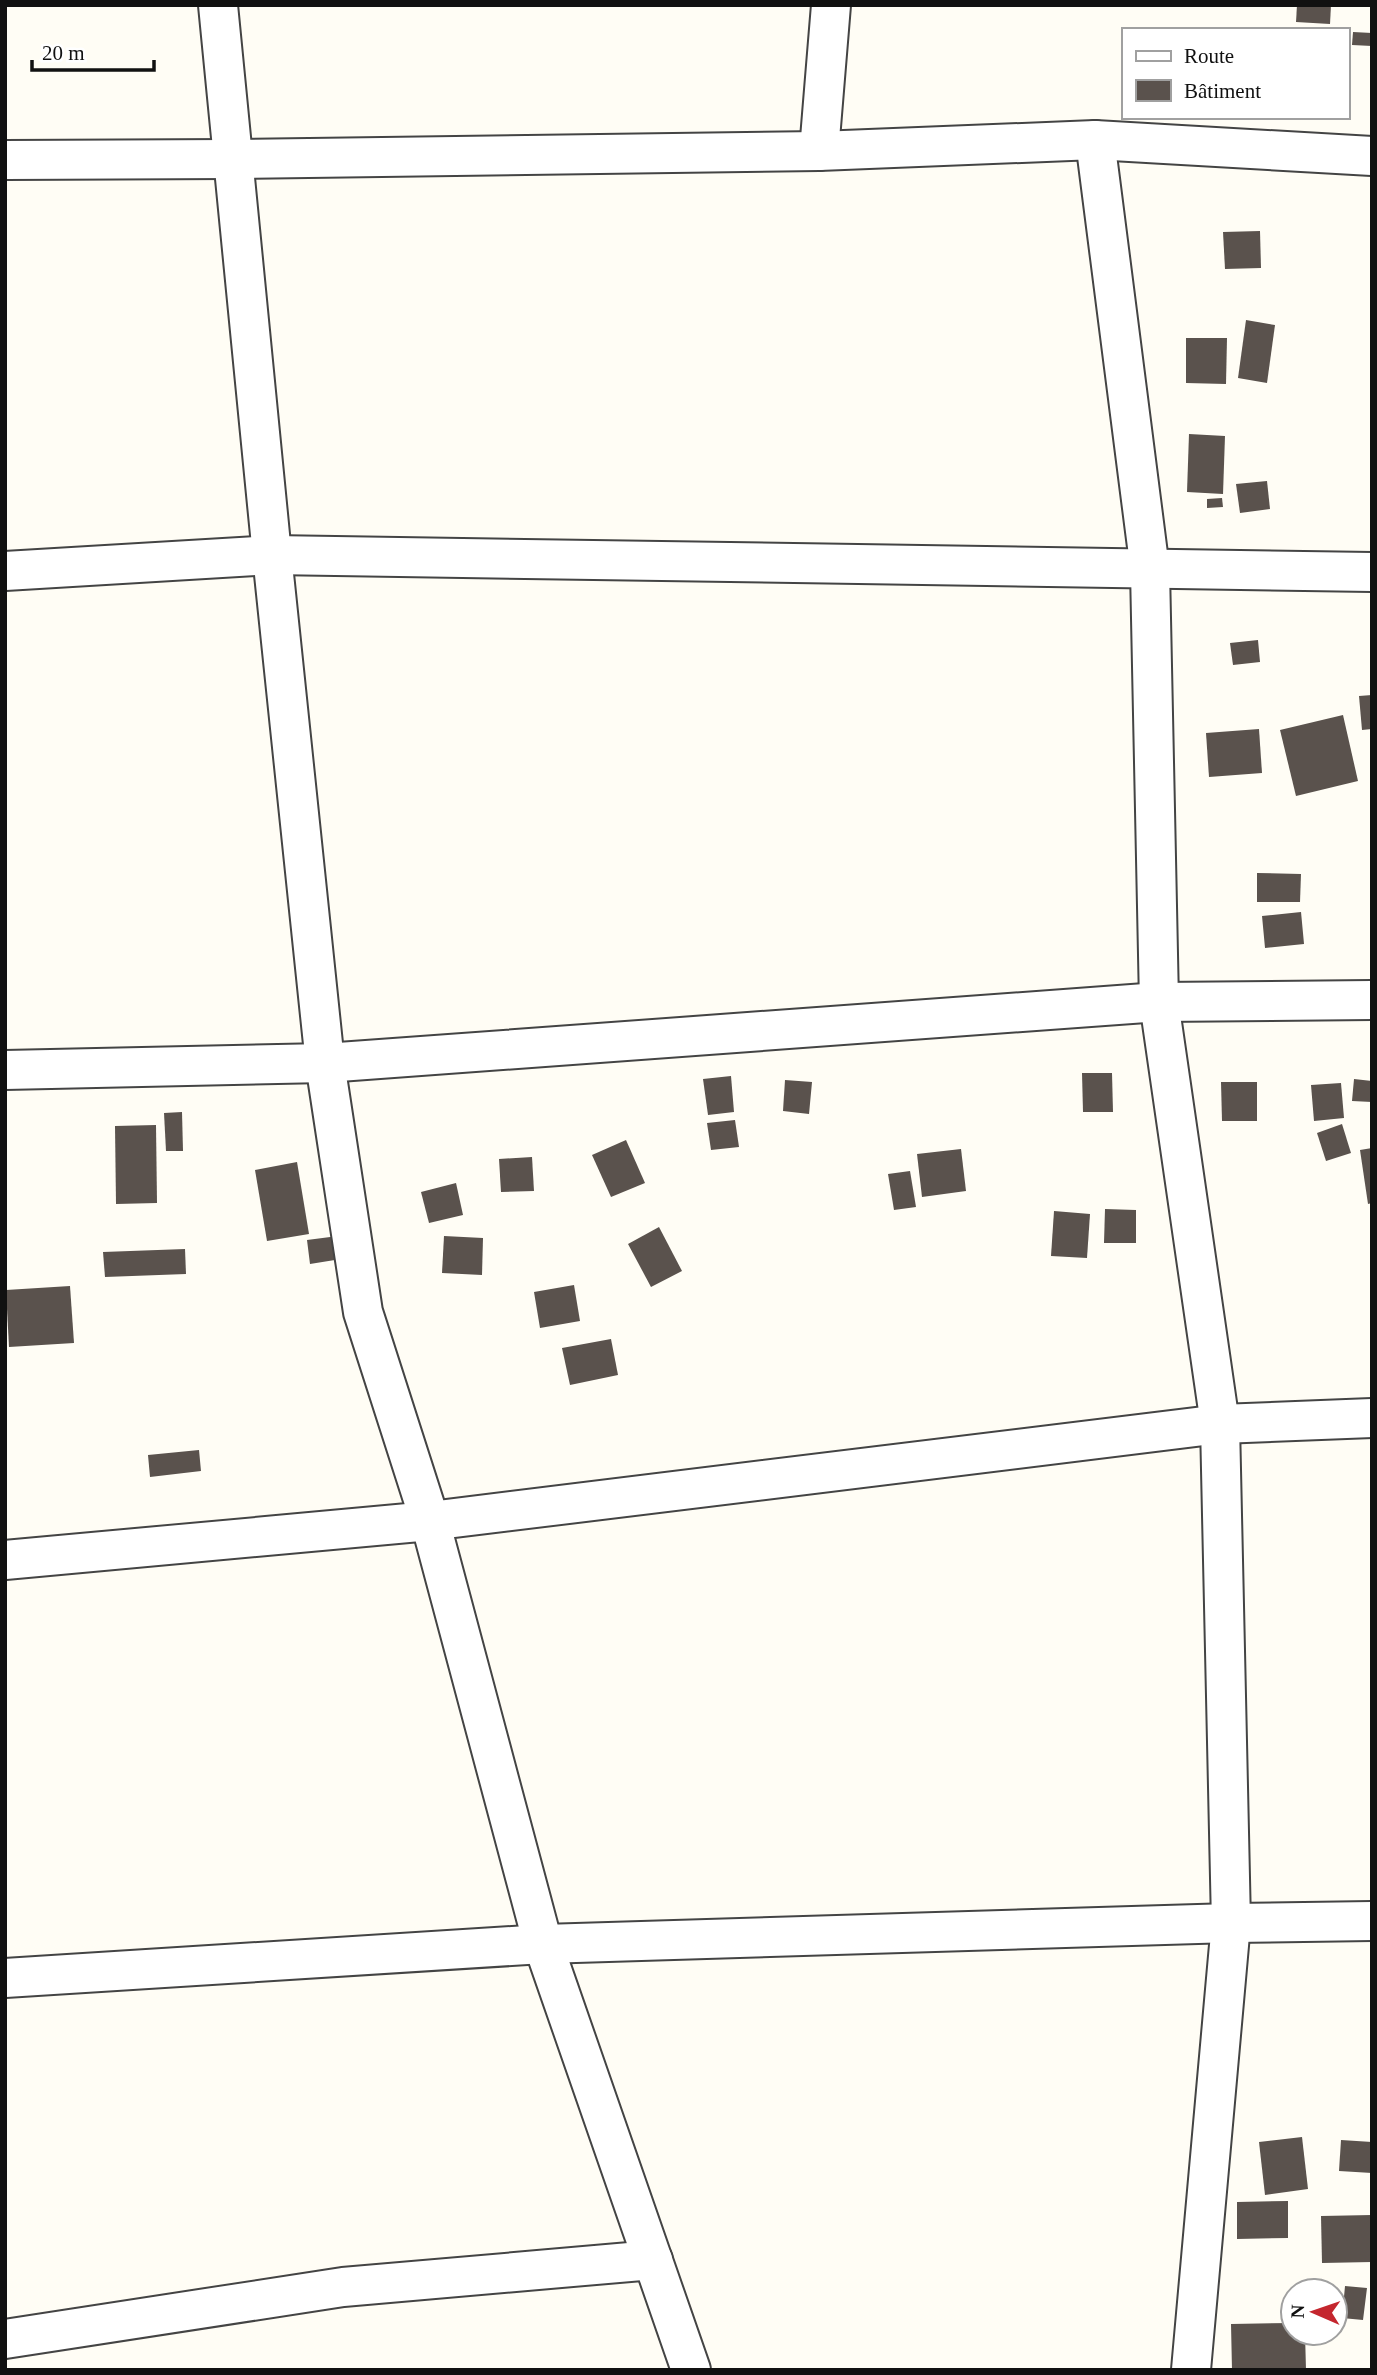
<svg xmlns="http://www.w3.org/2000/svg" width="1377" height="2375" font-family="Georgia,serif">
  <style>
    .building { fill: #5a524d }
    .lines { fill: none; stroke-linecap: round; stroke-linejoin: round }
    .street-casing { stroke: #444; stroke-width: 42 }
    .street { stroke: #fff; stroke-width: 38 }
  </style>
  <rect width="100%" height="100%" fill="#fffdf5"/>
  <g class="building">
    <path d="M1297,5H1331L1330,24L1296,22Z"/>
    <path d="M1353,32L1372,33V46L1352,45Z"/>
    <path d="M1260,231L1261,268L1225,269L1223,232Z"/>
    <path d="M1246,320L1275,325L1267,383L1238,378Z"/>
    <path d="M1186,338H1227L1226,384L1186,383Z"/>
    <path d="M1189,434L1225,436L1223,494L1187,492Z"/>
    <path d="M1267,481L1270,509L1240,513L1236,484Z"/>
    <path d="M1222,498L1223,507L1207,508V499Z"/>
    <path d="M1258,640L1260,662L1233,665L1230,643Z"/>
    <path d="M1372,695V729L1362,730L1359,696Z"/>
    <path d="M1343,715L1358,781L1296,796L1280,730Z"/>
    <path d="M1259,729L1262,773L1209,777L1206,733Z"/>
    <path d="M1257,873L1301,874L1300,902H1257Z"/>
    <path d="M1301,912L1304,944L1265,948L1262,916Z"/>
    <path d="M1082,1073H1112L1113,1112H1083Z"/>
    <path d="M731,1076L734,1112L708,1115L703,1079Z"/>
    <path d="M1354,1079L1372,1081V1102L1352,1101Z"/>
    <path d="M785,1080L812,1082L809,1114L783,1111Z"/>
    <path d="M1221,1082H1257V1121H1222Z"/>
    <path d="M1341,1083L1344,1118L1314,1121L1311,1085Z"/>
    <path d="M182,1112L183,1151H166L164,1113Z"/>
    <path d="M735,1120L739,1147L711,1150L707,1123Z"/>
    <path d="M1342,1124L1351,1153L1326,1161L1317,1133Z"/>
    <path d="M156,1125L157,1203L116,1204L115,1126Z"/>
    <path d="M626,1140L645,1183L611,1197L592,1155Z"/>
    <path d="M1372,1148V1203L1368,1204L1360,1150Z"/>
    <path d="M961,1149L966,1191L922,1197L917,1154Z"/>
    <path d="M532,1157L534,1191L501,1192L499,1159Z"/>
    <path d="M297,1162L309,1234L267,1241L255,1170Z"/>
    <path d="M910,1171L916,1207L894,1210L888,1174Z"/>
    <path d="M456,1183L463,1215L429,1223L421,1192Z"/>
    <path d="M1105,1209L1136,1210V1243H1104Z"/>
    <path d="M1054,1211L1090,1214L1087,1258L1051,1256Z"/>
    <path d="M659,1227L682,1271L651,1287L628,1244Z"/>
    <path d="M338,1236L341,1259L310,1264L307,1240Z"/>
    <path d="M444,1236L483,1238L482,1275L442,1273Z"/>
    <path d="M185,1249L186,1274L105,1277L103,1252Z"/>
    <path d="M574,1285L580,1321L540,1328L534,1292Z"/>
    <path d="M70,1286L74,1343L9,1347L6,1290Z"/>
    <path d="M611,1339L618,1375L570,1385L562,1348Z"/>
    <path d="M199,1450L201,1471L150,1477L148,1455Z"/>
    <path d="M1302,2137L1308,2189L1265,2195L1259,2142Z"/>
    <path d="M1341,2140L1372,2142V2173L1339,2171Z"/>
    <path d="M1288,2201V2238L1237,2239V2202Z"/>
    <path d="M1372,2215V2262L1322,2263L1321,2216Z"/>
    <rect x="1313" y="2286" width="23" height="5"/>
    <path d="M1345,2286L1367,2288L1363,2320L1342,2318Z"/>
    <path d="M1293,2323V2333H1305L1306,2370H1232L1231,2324Z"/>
  </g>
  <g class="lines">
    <defs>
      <g id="street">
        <path d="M218,5L272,555L325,1063L363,1312L430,1521L543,1944L691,2370"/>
        <path d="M1095,140L1150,570L1159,1002L1220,1424L1231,1923L1191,2370"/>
        <path d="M819,151L831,5"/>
        <path d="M5,160L232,159L819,151L1095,140L1372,156"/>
        <path d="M5,571L272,555L1372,572"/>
        <path d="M5,1070L325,1063L1159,1002L1372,1000"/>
        <path d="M5,1560L430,1521L1220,1424L1372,1418"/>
        <path d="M5,1978L543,1944L1231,1923L1372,1921"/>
        <path d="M5,2339L343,2287L653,2260"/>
      </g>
    </defs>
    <use href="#street" class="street-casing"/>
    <use href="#street" class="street"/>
  </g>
  <rect width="1377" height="2375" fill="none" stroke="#111111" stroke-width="14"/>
  <rect x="1122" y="28" width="228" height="91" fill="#ffffff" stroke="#a0a0a0" stroke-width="2"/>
  <rect x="1136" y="51" width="35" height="10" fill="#ffffff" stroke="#a0a0a0" stroke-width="2"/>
  <text x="1184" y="63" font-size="21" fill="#111111">Route</text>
  <rect x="1136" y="80" width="35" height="21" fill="#5a524d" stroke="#a0a0a0" stroke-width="2"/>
  <text x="1184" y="98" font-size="21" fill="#111111">Bâtiment</text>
  <g transform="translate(1314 2312) rotate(272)"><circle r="33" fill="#ffffff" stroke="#a0a0a0" stroke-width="2"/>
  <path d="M0-5L12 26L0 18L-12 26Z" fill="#c4262e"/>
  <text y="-10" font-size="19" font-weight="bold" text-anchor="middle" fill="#111111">N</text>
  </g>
  <path d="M32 60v10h122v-10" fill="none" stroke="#111111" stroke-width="3.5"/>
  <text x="42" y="60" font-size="21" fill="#111111" stroke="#ffffff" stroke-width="5" paint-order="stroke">20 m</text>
</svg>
